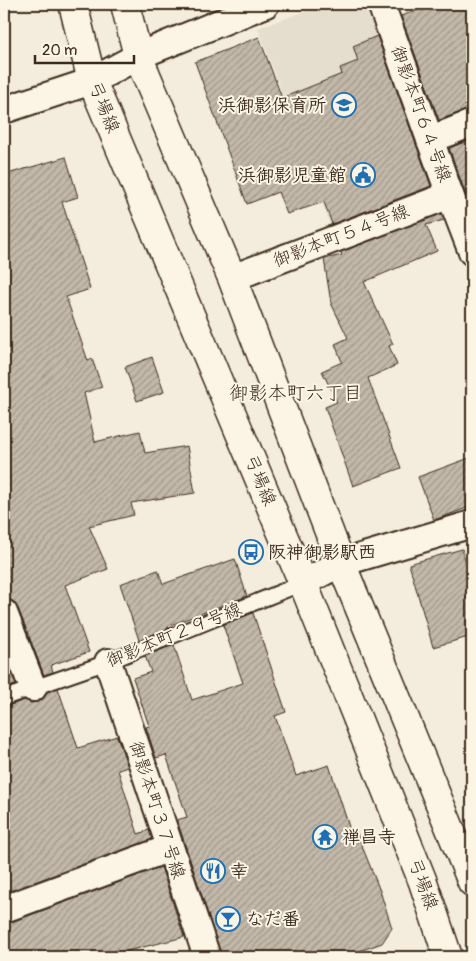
<svg xmlns="http://www.w3.org/2000/svg" width="476" height="961" font-family="Pangolin,'Klee One',sans-serif">
  <style>
    .built { fill: #e5ddce }
    .building { fill: url(#building-hatch); stroke: #3b2a1e }
    .lines { fill: none; stroke-linecap: round; stroke-linejoin: round }
    .service-casing { stroke: #3b2a1e; stroke-width: 18 }
    .minor-casing { stroke: #3b2a1e; stroke-width: 30 }
    .tertiary-casing { stroke: #3b2a1e; stroke-width: 31 }
    .service { stroke: #fcf5e5; stroke-width: 14 }
    .minor { stroke: #fcf5e5; stroke-width: 26 }
    .tertiary { stroke: #fcf5e5; stroke-width: 28 }
    .labels { text-anchor: middle; dominant-baseline: central; stroke-width: 4; stroke-linejoin: round; paint-order: stroke }
    .poi-label { font-size: 18px; font-weight: bold; fill: #3b2a1e; stroke: #fcf5e5; text-anchor: start }
    .street-label { font-size: 18px; fill: #3b2a1e; stroke: #fcf5e5 }
    .neighbourhood-label { font-size: 19px; fill: #3b2a1e; stroke: #fcf5e5 }
  </style>
  <defs>
    <pattern id="building-hatch" width="6" height="6" patternUnits="userSpaceOnUse" patternTransform="scale(1.25)"><rect width="6" height="6" fill="#c3b9aa"/><path d="M-1 1l2-2M0 6l6-6M5 7l2-2" fill="none" stroke="#a0978a"/></pattern>
  </defs>
  <rect width="100%" height="100%" fill="#f4eddd"/>
  <filter id="ink" filterUnits="userSpaceOnUse"><feTurbulence type="fractalNoise" baseFrequency=".02" numOctaves="2"/><feDisplacementMap in="SourceGraphic" scale="10" xChannelSelector="R" yChannelSelector="G"/><feConvolveMatrix kernelMatrix="1 2 1 2 8 2 1 2 1" color-interpolation-filters="sRGB"/></filter>
  <g filter="url(#ink)">
    <path class="built" d="M326,4H360L365,6L432,181L424,196L332,230L258,28Z"/>
    <g class="building">
      <path d="M435,4H472V108L439,120L401,16Z"/>
      <path d="M377,36L431,186L332,224L324,202L287,214L278,192L247,204L195,62L259,37L282,98L342,74L340,68L358,61L353,46Z"/>
      <path d="M472,139V211L449,148Z"/>
      <path d="M66,157L78,197L62,202L90,289L66,297L88,361L92,359L102,387L84,393L95,442L140,431L145,453L187,446L195,493L131,503L134,515L89,526L108,569L65,585L89,652L51,665L53,672L44,675L18,608L13,601L4,598V175Z"/>
      <path d="M441,214L444,220L426,225L437,251L364,282L393,344L389,346L397,365L368,378L401,468L353,486L325,407L337,402L322,371L342,362L335,344L348,338L331,303L324,259L342,255L341,252Z"/>
      <path d="M152,357L164,392L137,401L125,367Z"/>
      <path d="M472,457V506L434,520L418,477Z"/>
      <path d="M462,549L472,584V636L433,647L409,564Z"/>
      <path d="M235,559L247,596L168,626L169,628L139,640L120,584L158,570L163,584Z"/>
      <path d="M253,613L286,712L275,716L296,776L329,765L351,833L356,831L380,891L392,928L382,943L343,957H222L177,820L187,817L166,755L156,758L146,727L149,726L133,678L151,672L145,656L174,645L192,700L243,683L223,625Z"/>
      <path d="M4,654L16,685L4,689Z"/>
      <path d="M58,688L78,748L117,736L128,767L118,770L138,834L149,830L152,839L4,893V707L25,700L31,703L38,702L44,698L47,692Z"/>
      <path d="M161,867L184,937L103,957H4V924L9,923Z"/>
    </g>
    <g class="lines">
      <defs>
        <path id="service" d="M4,698L108,662L303,583"/>
        <g id="minor">
          <path d="M381,4L450,195L472,252"/>
          <path d="M4,110L92,81L138,56L266,4"/>
          <path d="M430,140L472,123"/>
          <path d="M232,278L450,195"/>
          <path d="M303,583L341,563L472,524"/>
          <path d="M4,613L33,688"/>
          <path d="M108,662L207,957"/>
          <path d="M4,909L170,848"/>
        </g>
        <g id="tertiary">
          <path d="M73,4L92,81L303,583L423,882L448,957"/>
          <path d="M125,4L138,56L232,278L341,563L472,882"/>
        </g>
      </defs>
      <use href="#service" class="service-casing"/>
      <use href="#minor" class="minor-casing"/>
      <use href="#tertiary" class="tertiary-casing"/>
      <use href="#service" class="service"/>
      <use href="#minor" class="minor"/>
      <use href="#tertiary" class="tertiary"/>
    </g>
  </g>
  <defs>
    <symbol id="school-ring" viewBox="-11 -11 22 22"><circle r="9.5" fill="#fcf5e5" stroke="#1f6fb2" stroke-width="1.5"/><path d="M0-5L7-2L0 1L-7-2ZM-4 1L0 2.5L4 1V4Q0 6-4 4Z" fill="#1f6fb2"/></symbol>
    <symbol id="civic-ring" viewBox="-11 -11 22 22"><circle r="9.5" fill="#fcf5e5" stroke="#1f6fb2" stroke-width="1.5"/><path d="M-.6-6.5H3V-4.5H.6V-3L4-1V1h2V6H-6V1h2V-1L-.6-3ZM-1.2 2.5V6h2.4V2.5Z" fill="#1f6fb2"/></symbol>
    <symbol id="bus-ring" viewBox="-11 -11 22 22"><circle r="9.5" fill="#fcf5e5" stroke="#1f6fb2" stroke-width="1.5"/><path d="M-5-6H5V4H4V6H2V4H-2V6H-4V4H-5ZM-3.5-4V0h7V-4ZM-3.5 1.2v1.5H-2V1.2ZM2 1.2v1.5H3.5V1.2Z" fill="#1f6fb2"/></symbol>
    <symbol id="temple-ring" viewBox="-11 -11 22 22"><circle r="9.5" fill="#fcf5e5" stroke="#1f6fb2" stroke-width="1.5"/><path d="M0-6L5-2H3V0L6.5 2.5H4V6H1.5V3h-3V6H-4V2.5H-6.5L-3 0V-2H-5Z" fill="#1f6fb2"/></symbol>
    <symbol id="restaurant-ring" viewBox="-11 -11 22 22"><circle r="9.5" fill="#fcf5e5" stroke="#1f6fb2" stroke-width="1.5"/><path d="M-5-6h1v4h1v-4h1v4h1v-4h1v5L-1.5 .5V6h-2V.5L-5-1ZM5-6V6H3V1.5H1.5Q1.5-4 5-6Z" fill="#1f6fb2"/></symbol>
    <symbol id="bar-ring" viewBox="-11 -11 22 22"><circle r="9.5" fill="#fcf5e5" stroke="#1f6fb2" stroke-width="1.5"/><path d="M-6-5H6L.8 .8V4.5H3.5V6h-7V4.5H-.8V.8Z" fill="#1f6fb2"/></symbol>
  </defs>
  <g fill-rule="evenodd">
    <use href="#school-ring" x="330" y="91" width="28" height="28"/>
    <use href="#civic-ring" x="349" y="161" width="28" height="28"/>
    <use href="#bus-ring" x="237" y="538" width="28" height="28"/>
    <use href="#temple-ring" x="311" y="823" width="28" height="28"/>
    <use href="#restaurant-ring" x="199" y="857" width="28" height="28"/>
    <use href="#bar-ring" x="214" y="905" width="28" height="28"/>
  </g>
  <g class="labels">
    <g class="poi-label">
      <text x="326" y="105" text-anchor="end">浜御影保育所</text>
      <text x="346" y="175" text-anchor="end">浜御影児童館</text>
      <text x="268" y="552">阪神御影駅西</text>
      <text x="342" y="837">禅昌寺</text>
      <text x="230" y="871">幸</text>
      <text x="246" y="919">なだ番</text>
    </g>
    <g class="street-label">
      <text transform="translate(104 107) rotate(68)">弓場線</text>
      <text transform="translate(421 114) rotate(70)">御影本町６４号線</text>
      <text transform="translate(341 236) rotate(-21)">御影本町５４号線</text>
      <text transform="translate(260 480) rotate(67)">弓場線</text>
      <text transform="translate(174 635) rotate(-22)">御影本町２９号線</text>
      <text transform="translate(157 810) rotate(72)">御影本町３７号線</text>
      <text transform="translate(423 884) rotate(70)">弓場線</text>
    </g>
    <g class="neighbourhood-label">
      <text x="296" y="393">御影本町六丁目</text>
    </g>
  </g>
  <rect width="476" height="961" fill="none" stroke="#fcf5e5" stroke-width="20"/>
  <rect x="10" y="10" width="456" height="941" fill="none" stroke="#3b2a1e" stroke-width="2" filter="url(#ink)"/>
  <path d="M35 55v8h99v-8" fill="none" stroke="#3b2a1e" stroke-width="2.5"/>
  <text x="42" y="55" font-size="15" fill="#3b2a1e" stroke="#fcf5e5" stroke-width="4" paint-order="stroke">20 m</text>
</svg>
